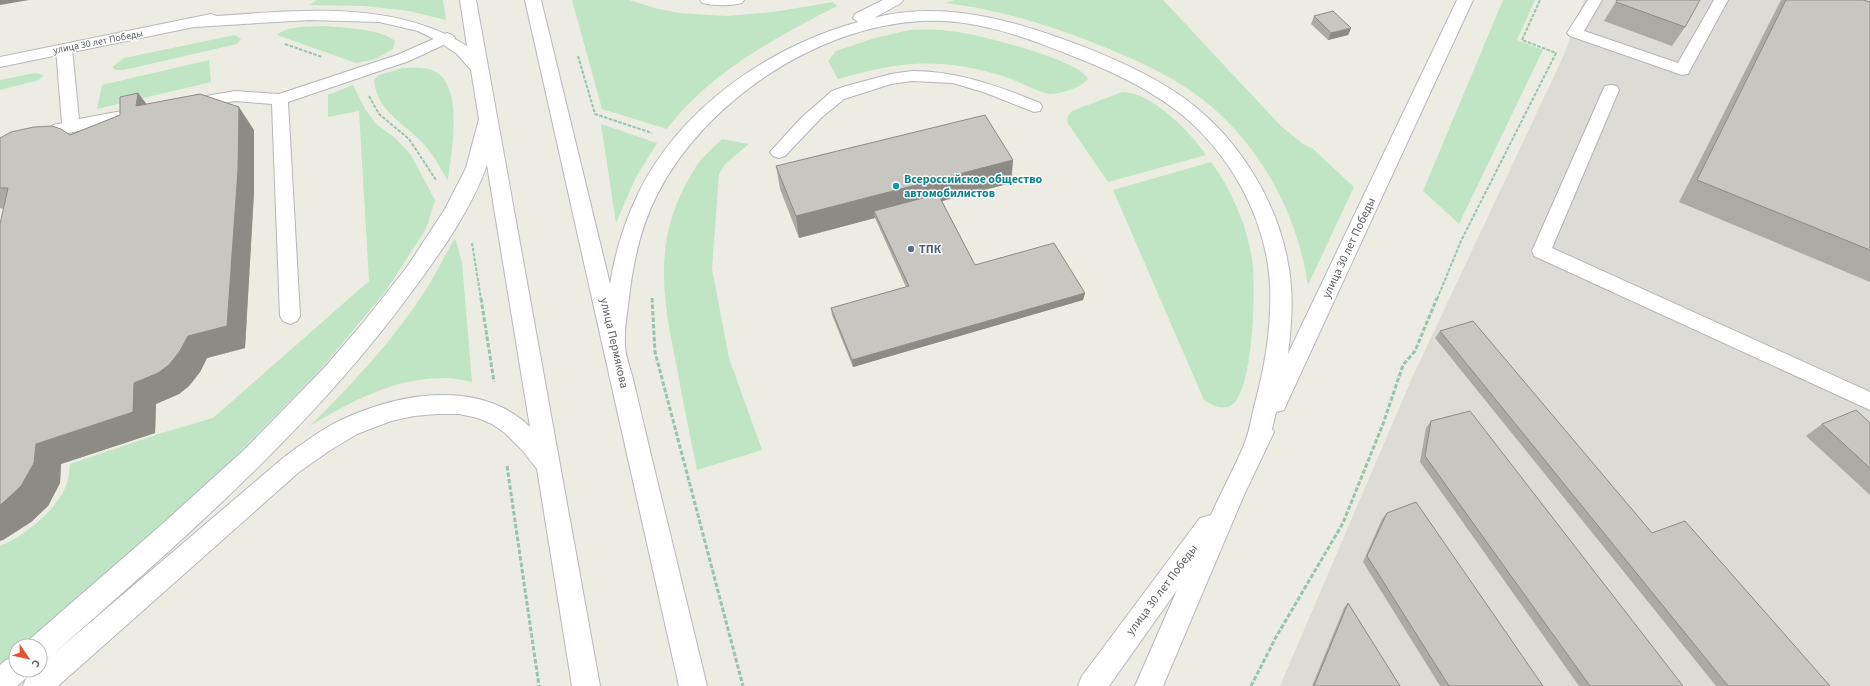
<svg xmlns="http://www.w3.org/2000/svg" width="1870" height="686" font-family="'Source Sans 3',sans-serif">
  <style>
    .industrial { fill: #dcdbd5 }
    .green { fill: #bfe5c4 }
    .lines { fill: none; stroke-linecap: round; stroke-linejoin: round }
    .lane-casing { stroke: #b3b5ba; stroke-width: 2 }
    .secondary-casing { stroke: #b6b8bf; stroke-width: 2 }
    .path-far1 { stroke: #99c5aa; stroke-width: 2; stroke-dasharray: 3.5 1.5; stroke-linecap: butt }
    .path { stroke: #99c5aa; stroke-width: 3; stroke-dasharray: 4.5 2; stroke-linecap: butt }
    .lane { fill: #fff; fill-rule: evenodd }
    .secondary { fill: #fff; fill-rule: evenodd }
    .wall { fill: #acaaa5 }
    .shaded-wall { fill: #8c8b86 }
    .building { fill: #c8c6c0; stroke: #8c8b86 }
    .culture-dot { fill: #0f9aa8; stroke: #fff; stroke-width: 1.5 }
    .service-dot { fill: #5c6f8a; stroke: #fff; stroke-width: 1.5 }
    .labels { text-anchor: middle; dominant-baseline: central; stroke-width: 3; stroke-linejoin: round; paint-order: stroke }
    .far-street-label { font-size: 10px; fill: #5b5e63; stroke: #fff }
    .culture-label { font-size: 12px; font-weight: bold; fill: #0d838f; stroke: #fff; text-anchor: start }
    .street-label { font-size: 12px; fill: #5b5e63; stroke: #fff }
    .service-label { font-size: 12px; font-weight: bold; fill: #4e5e75; stroke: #fff; text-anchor: start }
  </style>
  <rect width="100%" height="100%" fill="#edece3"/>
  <path class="industrial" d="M1584,0H1870V686H1280L1412,378L1563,57Z"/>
  <g class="green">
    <path d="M317,0H443L446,20L409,11L364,6L309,5Z"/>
    <path d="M572,0H629L655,8L679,13L726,16L773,12L833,2L837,6C775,38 709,73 667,129L602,109Z"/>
    <path d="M955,0H1163L1281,126L1303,144L1313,149L1354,187L1308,285C1297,212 1259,143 1201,98C1169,74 1130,57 1094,43C1046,24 996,9 945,3Z"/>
    <path d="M1503,0H1535L1517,40L1543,50L1459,224L1423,191Z"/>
    <path d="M324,26C343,28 380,28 395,41L393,49L375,59L356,63L277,35C289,25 309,27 324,26Z"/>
    <path d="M909,30C925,29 941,29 958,32C980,35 1080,60 1088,79C1081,88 1060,94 1049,94C1033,90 1019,81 1003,76C939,57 901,61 838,79L828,61L836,51L875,38Z"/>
    <path d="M235,35L241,39L237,44L124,70H116L112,67L124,58Z"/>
    <path d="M209,60L211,82L97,109L102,85Z"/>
    <path d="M403,68C415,68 429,66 439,74C463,93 451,154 448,181C442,171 436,160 429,150C409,124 377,115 374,80L379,75Z"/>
    <path d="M35,73L44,75L39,80L0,90V80Z"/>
    <path d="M353,85L365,109L376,124L395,138L411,155L435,200L426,229L385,292L320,370L219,473L23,646H16V652L0,666V546C25,536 58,509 67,483C69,477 69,470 70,464L162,433L213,418L369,281L359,111L328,117V95Z"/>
    <path d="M1122,92C1152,92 1190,132 1206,155L1108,182L1067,122L1068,116L1072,111Z"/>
    <path d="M601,124L657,143L635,179L616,223Z"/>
    <path d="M722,139L749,144L726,163L719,174L712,269L729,358L762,450L697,470C690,436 683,402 677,368C661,291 652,235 697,165C703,156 714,147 722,139Z"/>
    <path d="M1211,162C1231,189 1247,225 1252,259C1256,283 1254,396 1230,406C1220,410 1212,405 1204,400L1113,190Z"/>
    <path d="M455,238L462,262L472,382C463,380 453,378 444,378C394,378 352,401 310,426C352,384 393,341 425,291C436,274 445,255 455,238Z"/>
  </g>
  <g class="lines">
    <defs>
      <g id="lane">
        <path d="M1588,0H1602L1584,31L1678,63L1714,0H1728L1690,70L1688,74L1682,75L1570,36L1567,33Z"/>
        <path d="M447,33L452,35L455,38L452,41L409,61L288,102L300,316L297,321L290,324L283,321L280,316L272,104L235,101L189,109L183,108L181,104L183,100L189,99L235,91L279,94L397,55Z"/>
        <path d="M64,44L70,46L72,49L79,119L138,108L144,109L146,113L144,117L59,135L53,133L51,129L53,125L62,123L56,49L58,46Z"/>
        <path d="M912,71C958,71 998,86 1040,103L1042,107L1040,111L1034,112L986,93L953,83L912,81L891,84L844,99L821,118L785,156L779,158L773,156L770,152L801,118L832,91L846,86L891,74Z"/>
        <path d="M1611,85L1617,86L1619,90L1552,248L1870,392V410L1534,256L1532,251L1603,90L1605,86Z"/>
      </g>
      <g id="secondary">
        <path d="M460,0H476L600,686H572L537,469L522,450L505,433L492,424L478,418L459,414H437L414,416L391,421L357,434L329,451L299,472L58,686H23L27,676L35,670H40V665L49,657L40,661V646H27L30,639L160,526L245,449L325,367L362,324L407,267L445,209L466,168L479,119L471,70L457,54L438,41L418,31L379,22L309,20L194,27L0,67V57L211,14L217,16C300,10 395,0 467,46ZM487,165L530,427C480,378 398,393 341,420C320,430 302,444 283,458L52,655C180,542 312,429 413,290C441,252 471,210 487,165Z"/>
        <path d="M525,0H541L610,284C615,253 624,223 638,194C679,109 768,47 858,22L853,18L855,14L883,0H903L901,3L874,18C934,2 997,16 1054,36C1100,52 1149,72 1188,101C1237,138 1275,197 1287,258C1294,290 1292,322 1288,354L1457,0H1473L1287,403L1284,410L1276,412L1272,429L1274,432L1244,495L1163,686H1135L1177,590L1109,686H1078L1082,676L1200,518L1211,515C1221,492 1234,469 1244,445C1249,433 1251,420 1254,407C1265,367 1272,325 1270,284C1266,217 1229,151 1176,110C1143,85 1104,68 1065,53C1020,35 971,18 922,21C818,26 705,101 658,193C641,225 633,262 629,298C627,313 624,330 625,345C625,354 629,365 632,375C638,400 644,425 650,451C669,529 688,608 707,686H679Z"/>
        <path d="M700,0H744L742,3C730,6 714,6 702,3Z"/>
        <path d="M16,656V670H29L26,678L17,686H0V665L6,660Z"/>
      </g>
    </defs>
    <use href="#lane" class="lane-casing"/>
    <use href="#secondary" class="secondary-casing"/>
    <g class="path-far1">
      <path d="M285,44L322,57"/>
      <path d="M578,56L595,114L652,133"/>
      <path d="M369,96L379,114L409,139L436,180"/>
      <path d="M472,243L481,299"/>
      <path d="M1437,299L1461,241L1556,53L1522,40L1540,0"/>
    </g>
    <g class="path">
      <path d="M481,298L494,382"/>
      <path d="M652,298L655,352L743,686"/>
      <path d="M507,466L539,686"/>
      <path d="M1251,686L1276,637L1343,523L1383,424L1403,365L1415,351L1437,298"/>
    </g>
    <use href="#lane" class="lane"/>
    <use href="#secondary" class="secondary"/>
  </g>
  <g class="wall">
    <path d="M1617,0L1685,27L1672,46L1604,21Z"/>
    <path d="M1781,0H1863L1870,2V282L1679,202Z"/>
    <path d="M1314,16L1351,28L1348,35L1328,40L1311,24Z"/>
    <path d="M138,93L146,104L254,130V192L245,348L207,358L200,372L189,386L179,394L156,404L155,433L61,464L60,483L48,506L31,522L3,540V209L0,208V138L70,135L120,115Z"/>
    <path d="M1013,160L1011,183L942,201L975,265L1085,293L1083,300L853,367L832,315L831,308L906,287L875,218L799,238L780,189L776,166Z"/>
    <path d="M1440,331L1652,533L1830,686H1716L1435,338Z"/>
    <path d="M1431,421L1683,686H1579L1420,462L1426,428Z"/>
    <path d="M1870,423V495L1806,436L1822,424Z"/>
    <path d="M1387,513L1543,686H1440L1363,562L1382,519Z"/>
    <path d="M1348,603L1400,686H1312L1344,608Z"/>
  </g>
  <g class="shaded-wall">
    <path d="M0,0H29L0,5Z"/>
    <path d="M1351,28L1348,35L1328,40L1331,33Z"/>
    <path d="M138,93L155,115L136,106Z"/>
    <path d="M239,107L254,130V192L245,348L207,358L200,372L189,386L179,394L156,404L155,433L61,464L60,483L48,506L31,522L3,540L0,541V505L36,444L134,383Z"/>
    <path d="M1013,160L1011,183L877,218L874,211L875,218L799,238L796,216Z"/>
    <path d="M1085,293L1083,300L853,367L852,360Z"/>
  </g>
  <g class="building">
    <path d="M1617,0H1700L1685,27L1616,2Z"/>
    <path d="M1786,0H1863L1870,2V250L1697,180Z"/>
    <path d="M1333,11L1351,28L1331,33L1314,16Z"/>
    <path d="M138,93L136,106L200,94L239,107L238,170L227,326L188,336L180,351L169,365L158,373L134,383L133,412L36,444L34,463L21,486L4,502L0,505V224L8,188H0V138L11,132L34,127L52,126L61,129L70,135L120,115V97Z"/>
    <path d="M985,115L1013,160L796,216L776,166Z"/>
    <path d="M938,194L975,265L1054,243L1085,293L852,360L831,308L909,286L874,211Z"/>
    <path d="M1473,321L1652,533L1685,521L1830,686H1728L1440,331Z"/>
    <path d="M1856,410L1870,423V468L1822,424Z"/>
    <path d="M1470,411L1683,686H1590L1425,456L1431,421Z"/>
    <path d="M1416,502L1543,686H1449L1367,556L1387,513Z"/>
    <path d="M1348,603L1400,686H1314Z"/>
  </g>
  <circle class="culture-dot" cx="896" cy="186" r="4"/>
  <circle class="service-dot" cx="911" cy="249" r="4"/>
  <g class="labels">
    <g class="far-street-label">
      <text transform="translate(98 42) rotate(-11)">улица 30 лет Победы</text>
    </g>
    <g class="culture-label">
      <text x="904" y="179">Всероссийское общество<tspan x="904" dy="14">автомобилистов</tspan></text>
    </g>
    <g class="street-label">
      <text transform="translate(1349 248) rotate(-65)">улица 30 лет Победы</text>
      <text transform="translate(614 343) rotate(77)">улица Пермякова</text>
      <text transform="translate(1162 590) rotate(-53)">улица 30 лет Победы</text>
    </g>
    <g class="service-label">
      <text x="919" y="249">ТПК</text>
    </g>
  </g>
  <g transform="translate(28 658) rotate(124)"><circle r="19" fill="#ffffff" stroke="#bdbfc1"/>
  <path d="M0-3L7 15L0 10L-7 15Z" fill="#e55431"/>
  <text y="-6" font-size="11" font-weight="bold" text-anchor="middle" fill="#5b5e63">С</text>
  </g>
</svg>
